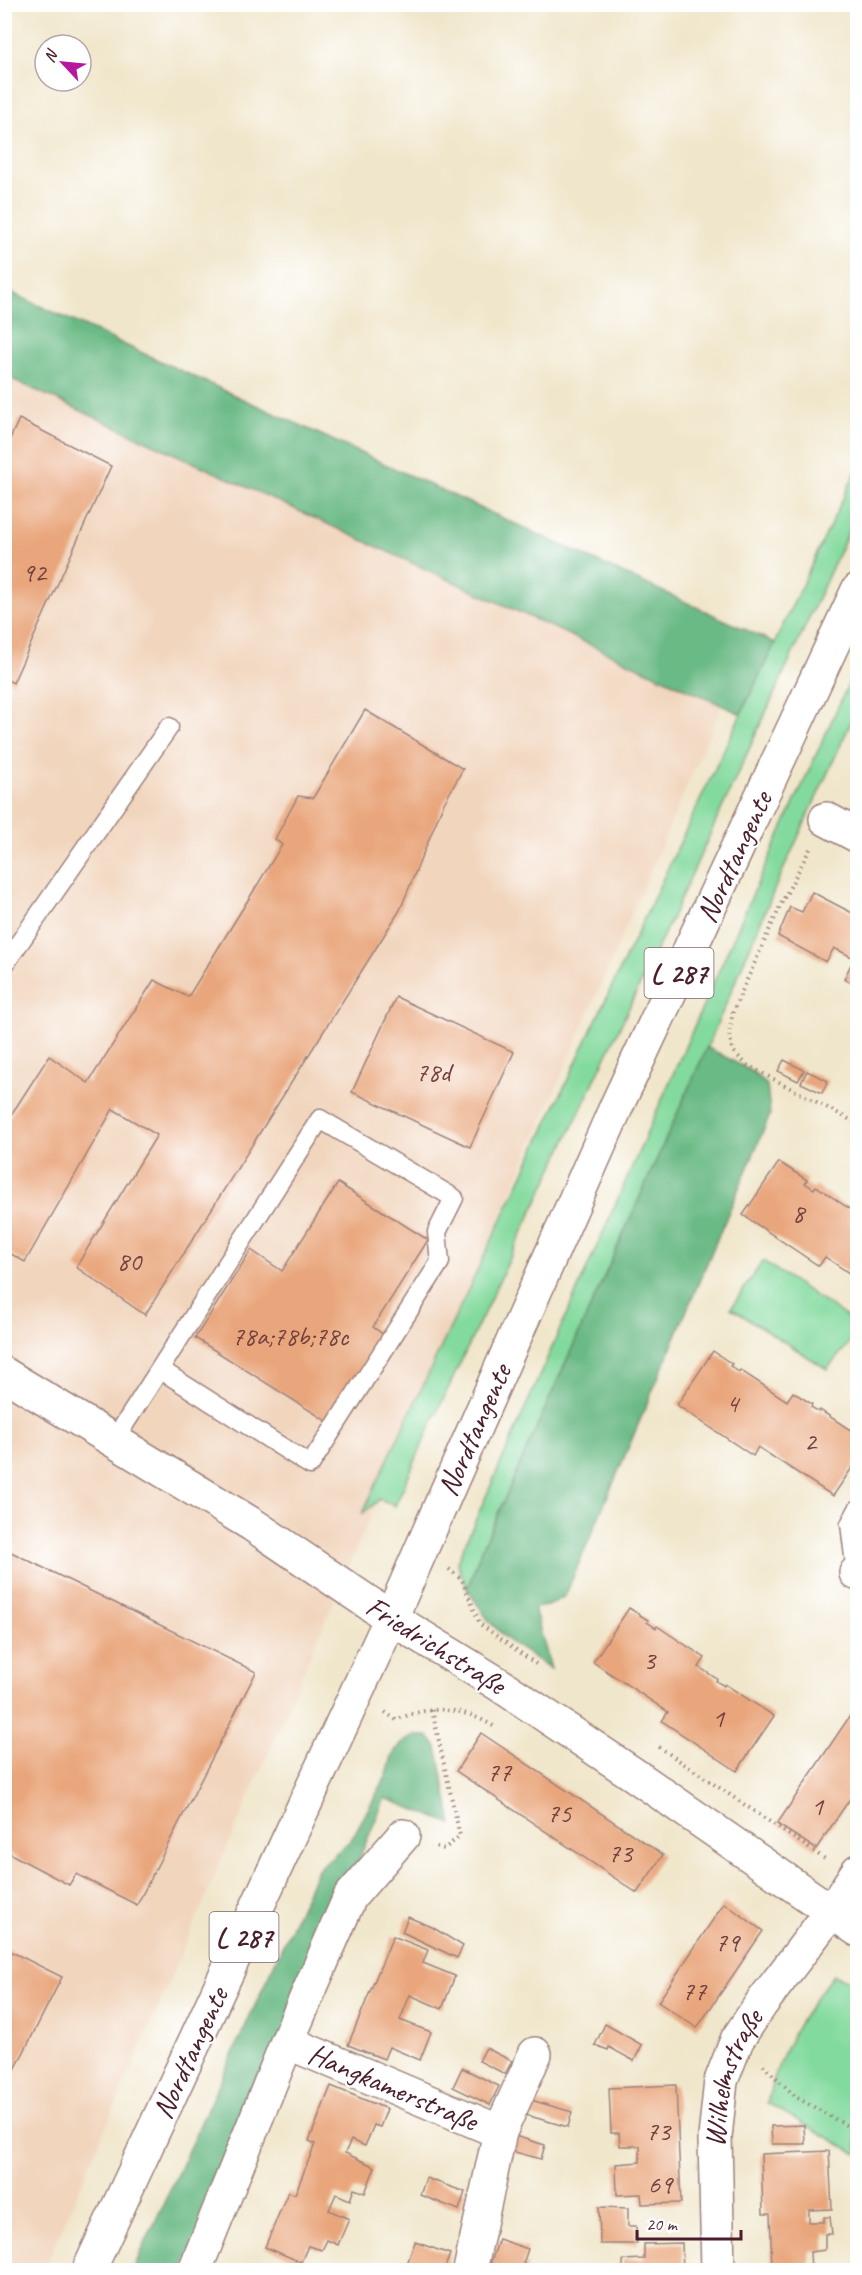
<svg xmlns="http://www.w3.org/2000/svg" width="862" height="2275" font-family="Caveat,sans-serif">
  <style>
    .built { fill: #f1d5bd }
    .green { fill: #83da9e; stroke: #667c64; stroke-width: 1.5 }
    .forest { fill: #6aba85; stroke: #5a6c58; stroke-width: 1.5 }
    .building { fill: #e9a67c }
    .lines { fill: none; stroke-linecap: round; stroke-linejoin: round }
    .lane-casing { stroke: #9d827b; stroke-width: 21 }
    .street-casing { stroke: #9d827b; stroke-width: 36 }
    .secondary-casing { stroke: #9d827b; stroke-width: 36 }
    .primary-casing { stroke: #9d827b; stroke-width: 36 }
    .path { stroke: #9d827b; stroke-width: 4; stroke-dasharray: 1.5 4.5; stroke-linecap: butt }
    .lane { stroke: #fff; stroke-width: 18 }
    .street { stroke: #fff; stroke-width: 33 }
    .secondary { stroke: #fff; stroke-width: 33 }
    .primary { stroke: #fff; stroke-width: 33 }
    .labels { text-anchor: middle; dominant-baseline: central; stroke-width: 4.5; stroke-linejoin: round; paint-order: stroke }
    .number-label { font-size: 27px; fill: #72413f }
    .shield { fill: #fff; stroke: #80626b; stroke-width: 1.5 }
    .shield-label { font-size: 28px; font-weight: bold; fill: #4a1f2b }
    .street-label { font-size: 30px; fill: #4a1f2b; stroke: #fff }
  </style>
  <rect width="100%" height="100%" fill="#fff"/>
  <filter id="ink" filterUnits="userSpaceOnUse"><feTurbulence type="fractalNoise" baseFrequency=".0167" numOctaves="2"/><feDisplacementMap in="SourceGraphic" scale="12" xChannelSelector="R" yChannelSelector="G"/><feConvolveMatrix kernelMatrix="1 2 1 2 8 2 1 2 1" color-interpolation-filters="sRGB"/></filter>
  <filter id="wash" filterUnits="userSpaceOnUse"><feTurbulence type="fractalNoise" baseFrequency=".008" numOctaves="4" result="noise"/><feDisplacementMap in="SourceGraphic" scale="24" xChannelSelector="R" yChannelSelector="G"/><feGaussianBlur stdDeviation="1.35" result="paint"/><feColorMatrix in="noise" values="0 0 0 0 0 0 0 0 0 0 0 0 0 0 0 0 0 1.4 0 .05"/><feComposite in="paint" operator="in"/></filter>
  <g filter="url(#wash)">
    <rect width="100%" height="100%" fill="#f0e6cb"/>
    <path class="built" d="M5,376L722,705L44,2270H5Z"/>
    <g class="green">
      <path d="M857,469V513L674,913L435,1416L395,1506L380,1499L362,1514Z"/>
      <path d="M857,665V709L778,881L707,1048L479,1556L467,1589L457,1562L755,889Z"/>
      <path d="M763,1261L857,1324V1334L827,1369L731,1308Z"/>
      <path d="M833,1975L857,1984V2154L767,2103C779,2053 801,2015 833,1975Z"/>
    </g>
    <g class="forest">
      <path d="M5,290L775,643L741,714L5,376Z"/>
      <path d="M707,1047L753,1072L767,1085L770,1115L565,1596L547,1606L534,1608L551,1669L510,1642L489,1621L467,1589L479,1556Z"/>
      <path d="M413,1736H428L437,1747L452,1824L385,1798L183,2270H133L318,1869L351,1840L387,1775L392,1756L401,1744Z"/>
    </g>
    <g id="blocks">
      <g class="building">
        <path d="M19,419L111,466L13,683L4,678V452Z"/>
        <path d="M365,710L463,769L443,805L400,910L145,1315L76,1267L157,1135L113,1109L25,1262L4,1250V1126L49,1056L88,1083L154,980L188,997L282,845L275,839L298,796L313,798Z"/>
        <path d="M812,892L858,916V986L844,979L854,958L834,948L826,962L778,936L790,907L802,912Z"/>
        <path d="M396,997L514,1052L470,1147L352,1092Z"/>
        <path d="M784,1060L804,1070L798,1081L778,1071Z"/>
        <path d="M807,1071L828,1081L822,1093L801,1083Z"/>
        <path d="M779,1162L807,1180L805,1183L814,1189L816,1186L854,1212L858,1205V1279L825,1257L819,1266L743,1215Z"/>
        <path d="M338,1183L428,1240L373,1327L384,1335L328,1422L195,1338L251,1250L282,1271Z"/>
        <path d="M713,1351L732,1364L730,1366L739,1372L740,1370L787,1401L793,1392L812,1404L811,1407L819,1412L820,1410L858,1435V1459L833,1496L758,1447L753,1456L677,1405Z"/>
        <path d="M5,1549L256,1672L137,1905L76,1874L69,1885L5,1851Z"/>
        <path d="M629,1608L648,1620L647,1622L656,1628L657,1626L705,1658L699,1667L717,1679L716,1681L724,1686L725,1684L774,1716L737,1771L662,1721L668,1712L593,1662Z"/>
        <path d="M858,1704V1787L816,1849L777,1824Z"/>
        <path d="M481,1733L663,1855L637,1893L456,1771Z"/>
        <path d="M724,1903L763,1931L697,2028L658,2002Z"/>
        <path d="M408,1917L432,1927L463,1946L457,1958L402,1932Z"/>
        <path d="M393,1936L428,1950L423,1963L455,1976L442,2009L410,1995L400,2020L431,2032L420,2060L389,2047L384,2059L348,2045Z"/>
        <path d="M4,1948L62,1977L4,2091Z"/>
        <path d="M605,2024L642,2045L634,2061L609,2047L608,2050L595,2045Z"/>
        <path d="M486,2048L512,2061L505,2074L479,2061Z"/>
        <path d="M462,2068L499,2086L490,2105L453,2087Z"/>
        <path d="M676,2085L681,2203L642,2204L641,2194L617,2195L616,2164L640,2162V2146H620L619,2133H611L609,2088Z"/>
        <path d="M331,2086L387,2109L380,2127L374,2125L365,2146L351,2140L345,2153L375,2167L365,2193L354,2189L350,2200L336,2194L329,2210L349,2219L338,2245L327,2240L322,2250L308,2246L301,2262L265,2247L288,2192L295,2194L315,2144L309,2141Z"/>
        <path d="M531,2100L572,2112L568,2127L526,2115Z"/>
        <path d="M804,2125L805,2144H772L771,2126Z"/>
        <path d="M515,2136L545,2145L541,2159L511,2151Z"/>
        <path d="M829,2151L832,2209L809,2210V2222H824V2217H830L832,2234H825V2250L810,2252L811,2270H766V2268H772L770,2214H763L761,2154Z"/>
        <path d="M426,2178L465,2192L459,2210L420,2195Z"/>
        <path d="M599,2207L628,2208V2226H636L637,2244H600Z"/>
        <path d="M499,2239L528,2249L523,2264L528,2266L527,2270H488Z"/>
        <path d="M415,2242L450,2254L444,2270H427L407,2264Z"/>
        <path d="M682,2243L683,2270H623V2260L644,2259V2244Z"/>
      </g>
    </g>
  </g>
  <g filter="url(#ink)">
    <use href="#blocks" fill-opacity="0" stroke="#9d827b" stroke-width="1.5"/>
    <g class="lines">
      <defs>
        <g id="lane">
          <path d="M4,965L169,727"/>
          <path d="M115,1439L320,1119L454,1198L437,1232L440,1262L310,1465L161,1370"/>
          <path d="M856,1573L850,1524L858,1509"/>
        </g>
        <g id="street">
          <path d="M826,819L858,836"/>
          <path d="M856,1573L858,1574"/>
          <path d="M287,2042L500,2132"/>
          <path d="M195,2270L287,2042L350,1897L403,1836"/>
          <path d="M470,2270L500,2132L535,2054"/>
          <path id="s1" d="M718,2270L715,2137L721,2081L737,2040L761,2004L831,1912L858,1871"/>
        </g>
        <path id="secondary" d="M4,1374L253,1525L391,1618L500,1685L636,1776L858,1930"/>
        <path id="primary" d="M89,2270L391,1618L617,1105L858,590"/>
      </defs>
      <use href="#lane" class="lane-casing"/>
      <use href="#street" class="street-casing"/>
      <use href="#secondary" class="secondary-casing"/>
      <use href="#primary" class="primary-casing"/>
      <g class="path">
        <path d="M810,849L782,902L733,1011L729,1034L733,1051L747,1065L858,1124"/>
        <path d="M449,1569L462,1580L480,1624L536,1664"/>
        <path d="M432,1710L460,1836L444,1849L433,1846"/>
        <path d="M385,1712L396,1720C432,1704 462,1707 495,1727"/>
        <path d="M659,1747L825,1859"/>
        <path d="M763,2065L796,2097L858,2132"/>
      </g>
      <use href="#lane" class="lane"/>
      <use href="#street" class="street"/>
      <use href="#secondary" class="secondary"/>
      <use href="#primary" class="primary"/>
    </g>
  </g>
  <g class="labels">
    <g class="number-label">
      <text x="34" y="572">92</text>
      <text x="433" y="1072">78d</text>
      <text x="798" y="1213">8</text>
      <text x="129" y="1261">80</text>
      <text x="290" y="1336">78a;78b;78c</text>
      <text x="732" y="1403">4</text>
      <text x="810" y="1441">2</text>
      <text x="649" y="1660">3</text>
      <text x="718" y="1718">1</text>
      <text x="499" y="1772">77</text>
      <text x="817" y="1806">1</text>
      <text x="559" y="1813">75</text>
      <text x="620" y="1853">73</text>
      <text x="727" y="1942">79</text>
      <text x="694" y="1991">77</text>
      <text x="658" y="2131">73</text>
      <text x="660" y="2184">69</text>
    </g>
    <g class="shield">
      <rect x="644.5" y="948" width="69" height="50" rx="4.5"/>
      <rect x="209.5" y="1912" width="69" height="50" rx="4.5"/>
    </g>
    <g class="shield-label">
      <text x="679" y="973">L 287</text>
      <text x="244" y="1937">L 287</text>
    </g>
    <g class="street-label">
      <text transform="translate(734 857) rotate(-65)">Nordtangente</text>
      <text transform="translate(474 1430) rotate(-66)">Nordtangente</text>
      <text transform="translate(436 1645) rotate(32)">Friedrichstraße</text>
      <text transform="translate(190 2053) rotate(-65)">Nordtangente</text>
      <text stroke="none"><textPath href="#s1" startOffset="195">Wilhelmstraße</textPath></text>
      <text transform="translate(393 2087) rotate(23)">Hangkamerstraße</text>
    </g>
  </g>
  <rect width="862" height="2275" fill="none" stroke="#fff" stroke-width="24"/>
  <g transform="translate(63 63) rotate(296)"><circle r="28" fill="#ffffff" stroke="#b7a5aa" stroke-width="1.5"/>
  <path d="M0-4.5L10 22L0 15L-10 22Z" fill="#b5179e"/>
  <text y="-9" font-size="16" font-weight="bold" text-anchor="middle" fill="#4a1f2b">N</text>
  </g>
  <path d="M637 2230v9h104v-9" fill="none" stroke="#4a1f2b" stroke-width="3"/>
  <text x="646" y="2230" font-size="18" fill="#4a1f2b" stroke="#ffffff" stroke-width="4.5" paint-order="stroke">20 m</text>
</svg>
